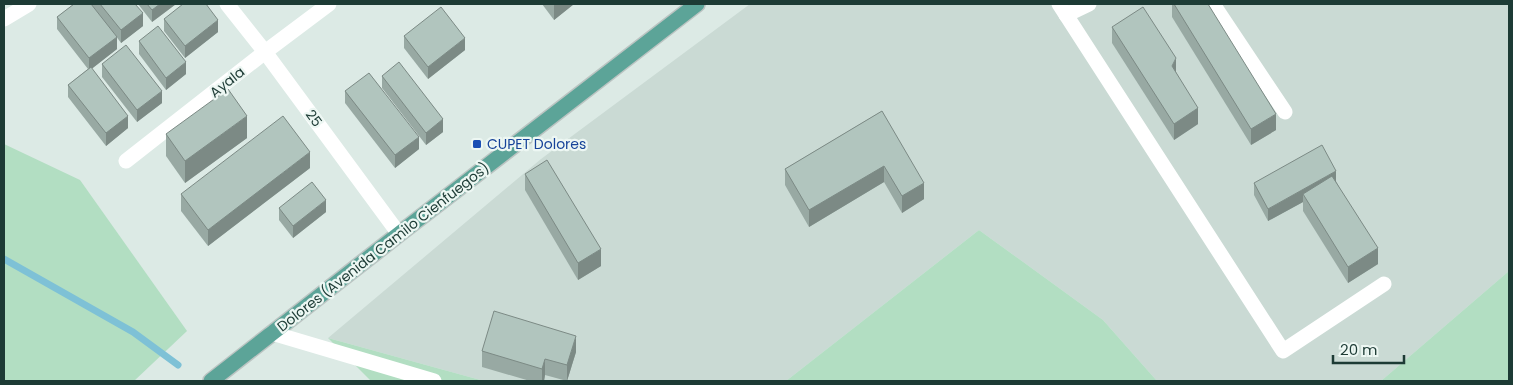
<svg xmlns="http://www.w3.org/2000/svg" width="1513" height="385" font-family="Poppins,sans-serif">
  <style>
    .built { fill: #cadad4 }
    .green { fill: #b2dec2 }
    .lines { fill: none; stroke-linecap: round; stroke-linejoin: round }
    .stream { stroke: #7ec1d6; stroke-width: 7 }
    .major-casing { stroke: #bbc4c2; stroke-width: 18 }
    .minor { stroke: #fff; stroke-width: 15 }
    .major { stroke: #5ca498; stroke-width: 15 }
    .wall { fill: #98a9a3 }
    .shaded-wall { fill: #7c8a85 }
    .building { fill: #b1c5be; stroke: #7c8a85 }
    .transit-dot { fill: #1a4fb4; stroke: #edf7f3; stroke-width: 2 }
    .labels { text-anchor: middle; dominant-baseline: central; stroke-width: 4.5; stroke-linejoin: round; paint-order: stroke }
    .street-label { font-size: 14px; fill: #1d3b35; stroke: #edf7f3 }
    .transit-label { font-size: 14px; fill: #164399; stroke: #edf7f3; text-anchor: start }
  </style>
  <rect width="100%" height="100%" fill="#dceae5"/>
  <path class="built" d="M750,4H1509V271L1381,381H1157L1103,320L979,230L786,381H484L328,338L541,159Z"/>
  <g class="green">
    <path d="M4,144L80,180L187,331L134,381H4Z"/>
    <path d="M979,230L1103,320L1157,381H786Z"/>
    <path d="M1509,271V381H1381Z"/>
    <path d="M328,338L484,381H371Z"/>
  </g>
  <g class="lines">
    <path class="stream" d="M4,259L133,332L178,365"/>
    <defs>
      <path id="major" d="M211,381L399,234L697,4"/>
    </defs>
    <use href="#major" class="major-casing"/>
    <g class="minor">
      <path d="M227,4L265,52L399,234"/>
      <path d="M1059,4L1283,351L1384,284"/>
      <path d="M1213,4L1285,112"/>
      <path d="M1066,15L1089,4"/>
      <path d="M4,19L29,4"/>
      <path d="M126,161L265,52L329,4"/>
      <path d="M272,333L434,381"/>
    </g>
    <use href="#major" class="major"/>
  </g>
  <g class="wall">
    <path d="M74,4H135L143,26L121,43L113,32L117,49L91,69L128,128L106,146L68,97V85L88,69L57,29V17Z"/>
    <path d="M138,4H176L152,22Z"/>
    <path d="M542,4H574L554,20Z"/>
    <path d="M1172,4H1208L1276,130L1251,145L1172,17Z"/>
    <path d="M164,19L218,32L185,58L164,31Z"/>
    <path d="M1112,27L1176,72L1198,124L1174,140L1112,43Z"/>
    <path d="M404,36L465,50L428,79L404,48Z"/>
    <path d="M139,41L186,74L166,90L139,54Z"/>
    <path d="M102,64L162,103L137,122L102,77Z"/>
    <path d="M382,76L443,132L426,145L382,88Z"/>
    <path d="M345,91L419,149L395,168L345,103Z"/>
    <path d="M882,111L924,199L902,213L884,182L809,227L785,185V169Z"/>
    <path d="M166,134L247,138L185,183L166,156Z"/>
    <path d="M310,168L208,246L181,211V194Z"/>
    <path d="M525,174L601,266L578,280L525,190Z"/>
    <path d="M1336,181L1378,264L1348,283L1303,211V202L1268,221L1254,195V183Z"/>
    <path d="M279,208L326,212L293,238L279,220Z"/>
    <path d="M482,351L576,352L567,381L545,375L544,381H530L482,367Z"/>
  </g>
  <g class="shaded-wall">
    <path d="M160,4H176L152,22V10Z"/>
    <path d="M554,4H574L554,20Z"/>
    <path d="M143,13V26L121,43V30Z"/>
    <path d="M218,20V32L185,58V46Z"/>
    <path d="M117,37V49L89,71V58Z"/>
    <path d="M465,38V50L428,79V67Z"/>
    <path d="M1176,58V75L1172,66Z"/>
    <path d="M186,62V74L166,90V78Z"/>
    <path d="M162,91V103L137,122V110Z"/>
    <path d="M1198,108V124L1174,140V124Z"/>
    <path d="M1276,114V130L1251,145V129Z"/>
    <path d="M128,116V128L106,146V133Z"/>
    <path d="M247,116V138L185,183V161Z"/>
    <path d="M443,119V132L426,145V133Z"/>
    <path d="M419,137V149L395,168V155Z"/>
    <path d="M310,152V168L208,246V230Z"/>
    <path d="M884,166V182L809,227V210Z"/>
    <path d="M1336,171V184L1303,194V202L1268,221V209Z"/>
    <path d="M924,183V199L902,213V196Z"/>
    <path d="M326,200V212L293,238V226Z"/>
    <path d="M1378,248V264L1348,283V267Z"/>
    <path d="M601,249V266L578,280V263Z"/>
    <path d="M576,336V352L567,381V365Z"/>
    <path d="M545,359V375L544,381H542V369Z"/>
  </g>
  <g class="building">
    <path d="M74,4H91L117,37L89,58L57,17Z"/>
    <path d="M100,4H135L143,13L121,30Z"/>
    <path d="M147,4H160L152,10Z"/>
    <path d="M183,4H206L218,20L185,46L164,19Z"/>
    <path d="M1174,4H1208L1276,114L1251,129Z"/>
    <path d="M441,7L465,38L428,67L404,36Z"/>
    <path d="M1143,7L1176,58L1172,66L1198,108L1174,124L1112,27Z"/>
    <path d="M158,26L186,62L166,78L139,41Z"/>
    <path d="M126,45L162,91L137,110L102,64Z"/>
    <path d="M399,62L443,119L426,133L382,76Z"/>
    <path d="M91,67L128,116L106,133L68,85Z"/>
    <path d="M369,73L419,137L395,155L345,91Z"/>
    <path d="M228,89L247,116L185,161L166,134Z"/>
    <path d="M882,111L924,183L902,196L884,166L809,210L785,169Z"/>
    <path d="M283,116L310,152L208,230L181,194Z"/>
    <path d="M1322,145L1336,171L1268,209L1254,183Z"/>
    <path d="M547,160L601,249L578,263L525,174Z"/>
    <path d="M1332,176L1378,248L1348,267L1303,194Z"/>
    <path d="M312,182L326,200L293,226L279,208Z"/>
    <path d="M494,311L576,336L567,365L545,359L542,369L482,351Z"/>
  </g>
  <rect class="transit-dot" x="472" y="139" width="10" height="10" rx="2.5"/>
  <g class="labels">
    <g class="street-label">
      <text transform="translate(227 82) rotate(-38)">Ayala</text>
      <text transform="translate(314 118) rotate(54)">25</text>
      <text transform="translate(383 247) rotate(-38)">Dolores (Avenida Camilo Cienfuegos)</text>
    </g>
    <g class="transit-label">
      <text x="487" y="144">CUPET Dolores</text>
    </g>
  </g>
  <rect width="1513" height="385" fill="none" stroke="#1d3b35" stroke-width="10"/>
  <path d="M1333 355v8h71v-8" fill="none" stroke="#1d3b35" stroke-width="2.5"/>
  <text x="1340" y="355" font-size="15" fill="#1d3b35" stroke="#edf7f3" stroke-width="4" paint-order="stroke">20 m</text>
</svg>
